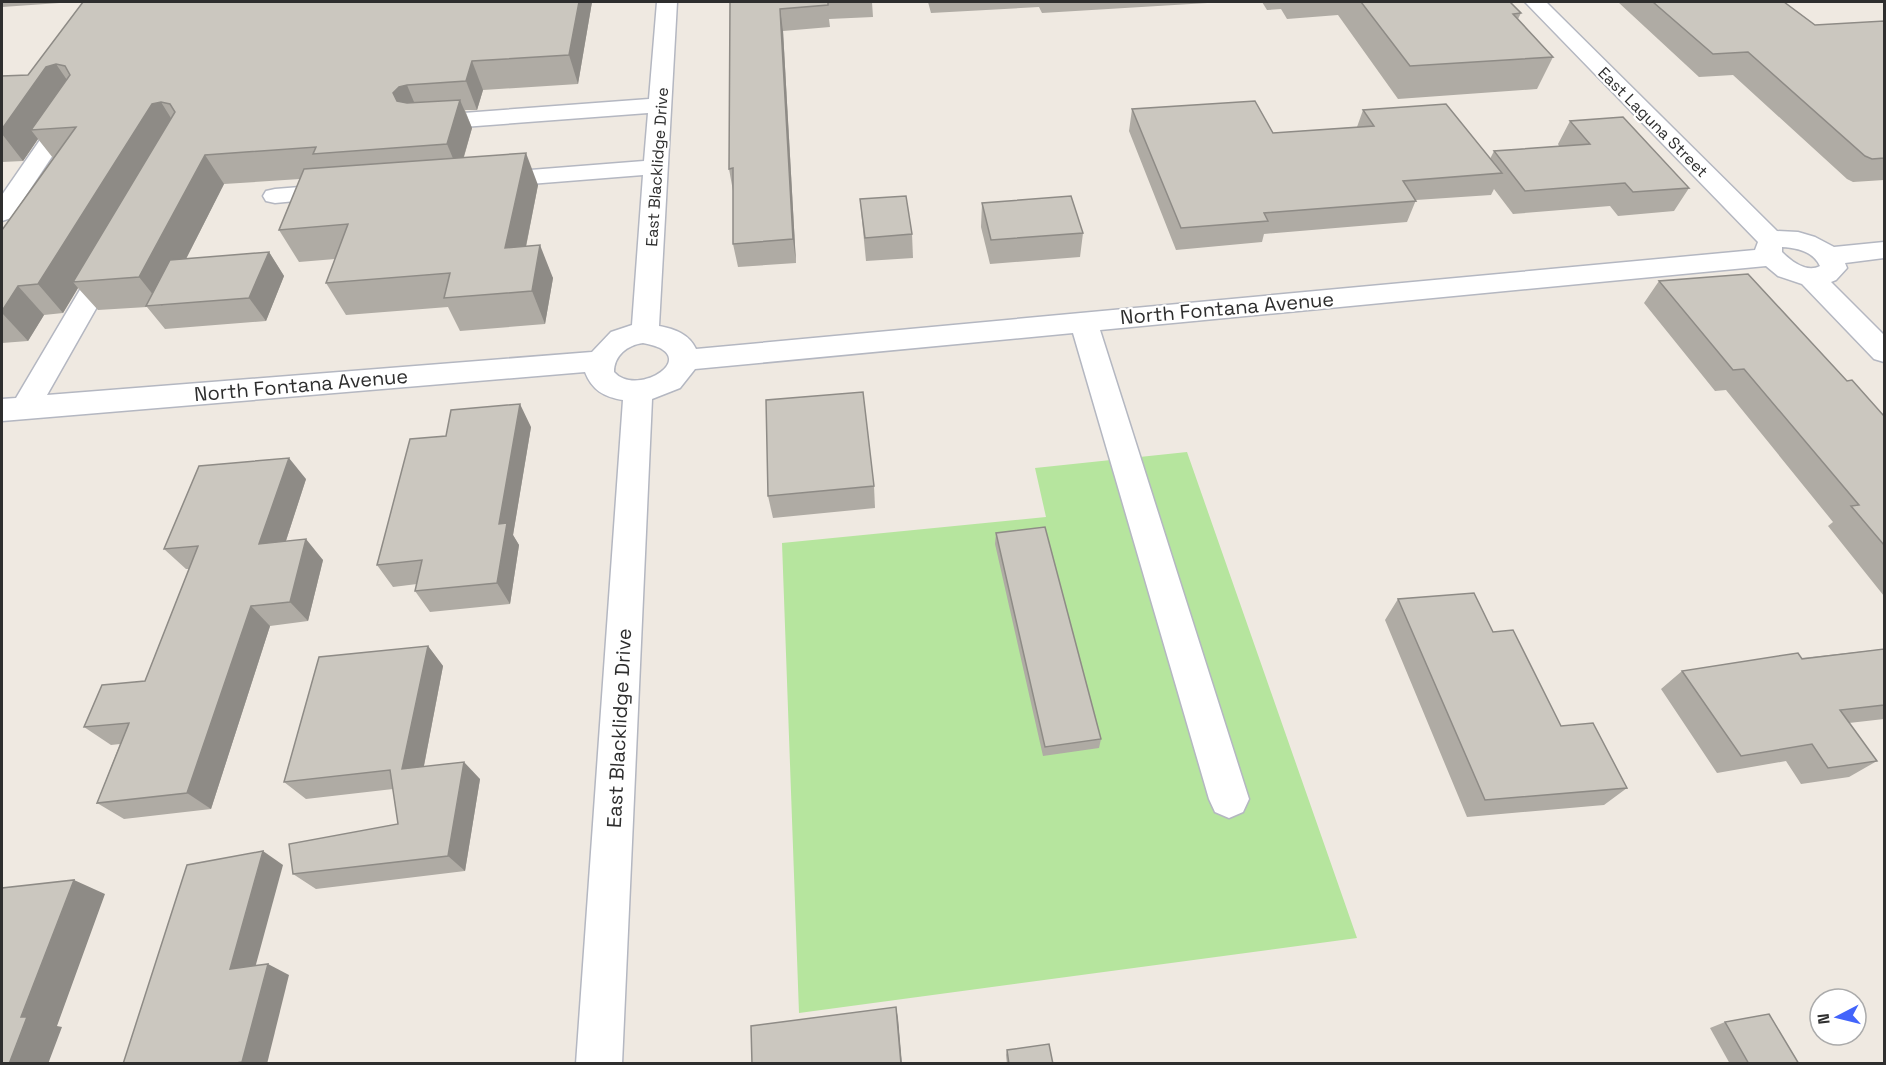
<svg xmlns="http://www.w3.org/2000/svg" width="1886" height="1065" font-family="'Space Grotesk',sans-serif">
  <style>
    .green { fill: #b6e59e }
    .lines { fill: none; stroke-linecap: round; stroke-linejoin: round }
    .minor-casing { stroke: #b4b7c1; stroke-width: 3 }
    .minor { fill: #fff; fill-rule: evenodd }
    .wall { fill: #afaba4 }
    .shaded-wall { fill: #8e8b86 }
    .building { fill: #cbc7bf; stroke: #8e8b86; stroke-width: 1.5 }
    .labels { text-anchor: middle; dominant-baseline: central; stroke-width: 4.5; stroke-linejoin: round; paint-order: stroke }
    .far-street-label { font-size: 16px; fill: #2e2e2e; stroke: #fff }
    .street-label { font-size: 20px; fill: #2e2e2e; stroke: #fff }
  </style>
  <rect width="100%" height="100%" fill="#efe9e1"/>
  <path class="green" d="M1187,452L1357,938L799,1013L782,543L1046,517L1035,468Z"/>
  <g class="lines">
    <defs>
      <g id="minor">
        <path d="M657,2H677L659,326C675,329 689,334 696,349L1755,250L1758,242L1525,2H1546L1777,231L1798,232L1815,237L1834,247L1884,242V258L1845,263L1847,268L1836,280L1831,282L1884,335V362L1874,359L1802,284L1778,276L1766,266L1100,330L1249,799L1243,812L1229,818L1215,812L1209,799L1073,333L695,369L680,388L652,399L622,1064H576L623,400C604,397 592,390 585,372L2,421V399L16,398L97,261L101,255L110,253L119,255L123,261L47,395L592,352L611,332L632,325L643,175L491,187L482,185L479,180L482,175L491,173L644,161L648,113L423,130L415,128L411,123L415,118L423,116L649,99ZM1782,247C1797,248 1813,251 1820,266C1807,273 1792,262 1782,252ZM643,343C706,354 638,399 614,372C614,356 627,345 643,343Z"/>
        <path d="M70,106L78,108L81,113L11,218L2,221V195L62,108Z"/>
        <path d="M338,184L347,186L350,191L347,196L275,203L266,201L263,196L266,191L275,189Z"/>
      </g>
    </defs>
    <use href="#minor" class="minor-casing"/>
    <use href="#minor" class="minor"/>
  </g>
  <g class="wall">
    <path d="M2,2H74L2,7Z"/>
    <path d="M83,2H592L578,84L483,90L477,110H465L472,128L464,157L538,185L526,247L553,278L545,324L460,331L448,307L346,315L326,283L335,259L299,262L279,230L300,179L224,184L186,259L269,252L284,276L266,321L165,329L147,307L98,310L78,288L63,313L44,315L28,341L2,343V230L53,158L38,139L23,161L2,162V76L28,75Z"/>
    <path d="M730,2H872L873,17L829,19L830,27L783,31L796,263L738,267L733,244V191L729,169Z"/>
    <path d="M928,2H1224L1042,13L1039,7L931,13Z"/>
    <path d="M1262,2H1510L1521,13L1518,19L1553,57L1537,89L1398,99L1338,15L1287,19L1281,9L1267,10Z"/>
    <path d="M1618,2H1784L1815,25L1884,21V180L1853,182L1847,179L1733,75L1699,77Z"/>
    <path d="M1132,109L1273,133L1357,127L1363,110L1490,159L1494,151L1559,146L1558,144L1570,121L1689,188L1674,211L1618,216L1610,206L1513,214L1494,189L1491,195L1416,200L1407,222L1264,234L1262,242L1176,250L1129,131Z"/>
    <path d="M860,199L912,234L913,258L866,261Z"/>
    <path d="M982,203L1083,233L1080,257L990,264L981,227Z"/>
    <path d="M1659,281L1847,381L1884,416V596L1828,526L1833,522L1726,390L1715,391L1644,303Z"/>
    <path d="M531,427L513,535L519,545L510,604L430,612L415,591L417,584L393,587L377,565L446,436Z"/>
    <path d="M306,479L286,541L323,560L308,621L270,626L211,809L124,819L97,803L120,744L111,745L84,727L145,681L189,569H186L164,549Z"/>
    <path d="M874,486L875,508L773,518L768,496Z"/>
    <path d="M996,533L1101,739L1099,748L1043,756L995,544Z"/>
    <path d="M1398,599L1493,632L1561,726L1627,788L1604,805L1467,817L1385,620Z"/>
    <path d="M428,646L443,666L424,766L480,779L465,871L316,889L293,874L398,824L393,789L306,799L284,782Z"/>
    <path d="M1884,649V719L1849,723L1877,761L1849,777L1801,784L1786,761L1717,773L1661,689L1682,671Z"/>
    <path d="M1725,1022L1799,1064H1730L1710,1028Z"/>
    <path d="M1007,1050L1053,1064H1007L1006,1055Z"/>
  </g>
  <g class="shaded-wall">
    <path d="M579,2H592L578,84L569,55Z"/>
    <path d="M780,9L783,31L796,263L793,239Z"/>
    <path d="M472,61L483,90L477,110L466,81Z"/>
    <path d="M56,64L76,93L31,130L38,139L23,161L2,134V129L46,67Z"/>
    <path d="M407,85L419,114L406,122L393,93L399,87Z"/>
    <path d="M460,100L472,128L459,173L447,144Z"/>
    <path d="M161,102L179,131L73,282L78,288L63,313L38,284L152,104Z"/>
    <path d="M526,153L538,185L519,281L505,248Z"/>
    <path d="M205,155L224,184L162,306L139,277Z"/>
    <path d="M540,245L553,278L545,324L532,291Z"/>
    <path d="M269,252L284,276L266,321L249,298Z"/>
    <path d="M18,286L44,315L28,341L2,313V311Z"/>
    <path d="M520,404L531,427L513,535L519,545L510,604L497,583L499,524Z"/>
    <path d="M289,458L306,479L278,565L259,544Z"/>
    <path d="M306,539L323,560L308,621L290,602Z"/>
    <path d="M251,606L270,626L211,809L187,793Z"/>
    <path d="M428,646L443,666L420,786L402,769Z"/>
    <path d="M464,762L480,779L465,871L448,856Z"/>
    <path d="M263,851L283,865L252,979L230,969Z"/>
    <path d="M74,880L105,894L57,1026L62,1027L48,1064H9L21,1017Z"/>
    <path d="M268,964L289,975L267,1064H247L242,1062Z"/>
    <path d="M896,1007L898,1018L902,1064H901Z"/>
  </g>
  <g class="building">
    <path d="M83,2H579L569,55L472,61L466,81L407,85L399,87L393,93L397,101L407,103L460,100L447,144L313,154L316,147L205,155L139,277L73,282L175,112L170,104L161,102L152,104L38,284L18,286L2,311V230L76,127L31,130L70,75L65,66L56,64L46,67L2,129V76L28,75Z"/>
    <path d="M730,2H828V5L780,9L793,239L733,244V168L729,169Z"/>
    <path d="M1361,2H1510L1521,13L1513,14L1553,57L1410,66Z"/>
    <path d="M1653,2H1784L1815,25L1884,21V158L1872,159L1865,156L1748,52L1713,54Z"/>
    <path d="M1255,101L1273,133L1374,126L1363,110L1446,104L1502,173L1403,181L1416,201L1264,213L1268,221L1181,228L1132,109Z"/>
    <path d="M1623,117L1689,188L1633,192L1625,183L1525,191L1494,151L1590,144L1570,121Z"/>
    <path d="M526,153L505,248L540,245L532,291L444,298L450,273L326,283L348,224L279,230L304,169Z"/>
    <path d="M906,196L912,234L865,238L860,199Z"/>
    <path d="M1071,196L1083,233L991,240L982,203Z"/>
    <path d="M269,252L249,298L146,306L170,260Z"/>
    <path d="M1748,274L1847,381L1852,380L1884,416V545L1851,506L1859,505L1744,369L1733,370L1659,281Z"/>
    <path d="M863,392L874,486L768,496L766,400Z"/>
    <path d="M520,404L499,524L507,523L497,583L415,591L422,560L377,565L410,439L446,436L451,410Z"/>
    <path d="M289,458L259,544L306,539L290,602L251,606L187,793L97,803L129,723L84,727L102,685L145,681L198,546L164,549L199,466Z"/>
    <path d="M1045,527L1101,739L1045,747L996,533Z"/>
    <path d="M1474,593L1493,632L1513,630L1561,726L1593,723L1627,788L1485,800L1398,599Z"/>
    <path d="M428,646L402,769L464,762L448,856L293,874L289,844L398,824L390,770L284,782L319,657Z"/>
    <path d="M1884,649V705L1840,710L1877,761L1828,768L1812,744L1741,756L1682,671L1798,653L1802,659Z"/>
    <path d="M263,851L230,969L268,964L242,1062L230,1064H123L187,865Z"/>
    <path d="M74,880L21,1017H27L9,1064H2V888Z"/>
    <path d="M896,1007L901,1064H752L751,1026Z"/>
    <path d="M1769,1014L1799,1064H1749L1725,1022Z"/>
    <path d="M1049,1044L1053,1064H1009L1007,1050Z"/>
  </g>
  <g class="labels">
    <g class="far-street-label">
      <text transform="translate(1653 122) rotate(45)">East Laguna Street</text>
      <text transform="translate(657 167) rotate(-86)">East Blacklidge Drive</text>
    </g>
    <g class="street-label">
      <text transform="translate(1227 308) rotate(-5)">North Fontana Avenue</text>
      <text transform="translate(301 385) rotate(-5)">North Fontana Avenue</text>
      <text transform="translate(619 728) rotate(-87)">East Blacklidge Drive</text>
    </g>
  </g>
  <rect width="1886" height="1065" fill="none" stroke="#2e2e2e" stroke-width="6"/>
  <g transform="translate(1838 1017) rotate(263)"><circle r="28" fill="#ffffff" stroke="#ababab" stroke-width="1.5"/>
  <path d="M0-4.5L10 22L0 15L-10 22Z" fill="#4264fb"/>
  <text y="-9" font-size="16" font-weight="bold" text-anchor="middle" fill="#2e2e2e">N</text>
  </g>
</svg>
